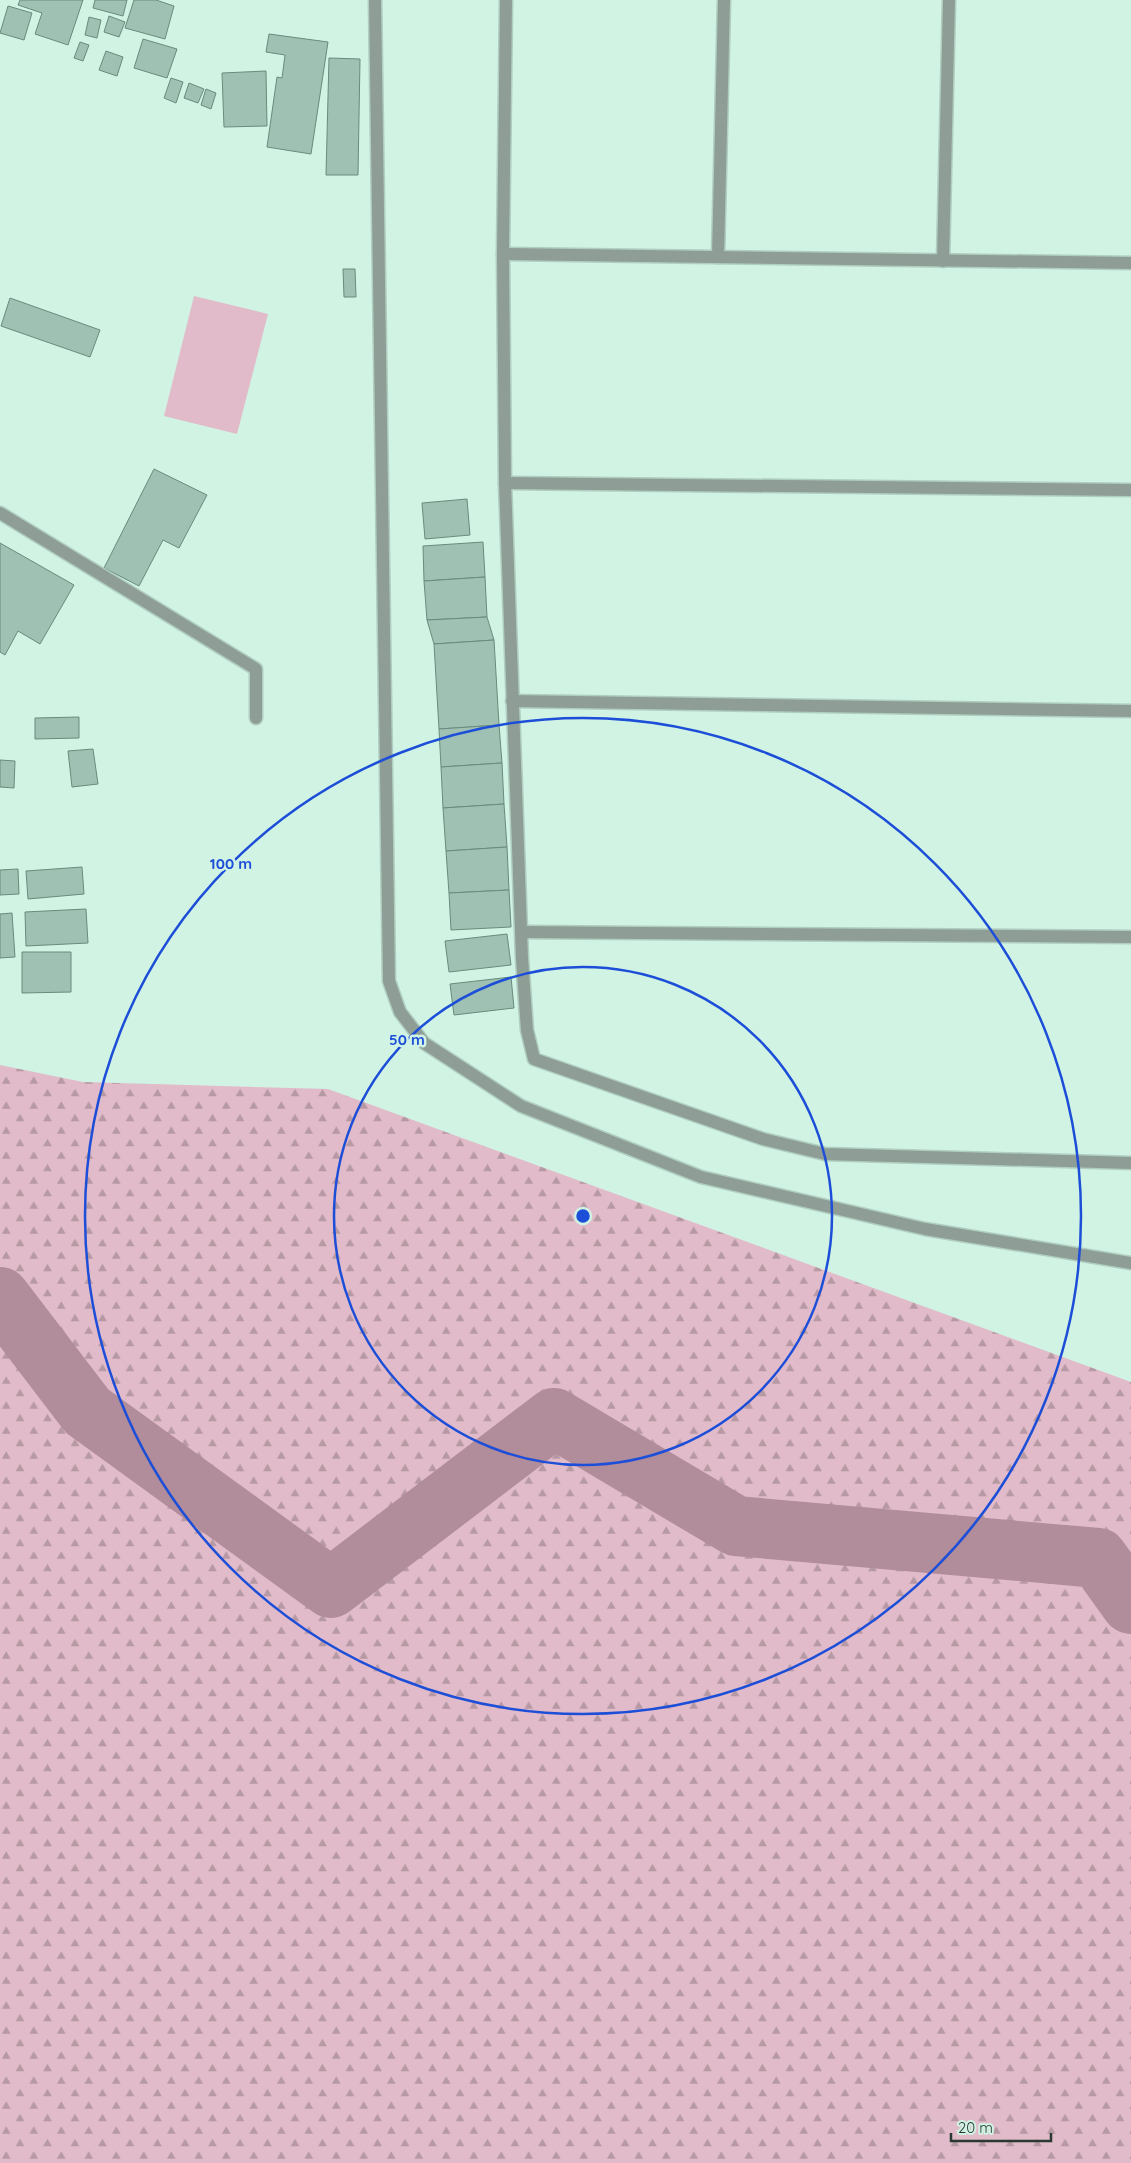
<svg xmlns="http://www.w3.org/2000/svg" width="1131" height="2163" font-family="Quicksand,sans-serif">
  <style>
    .forest { fill: url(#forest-firs) }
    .pitch { fill: #e1bbc9 }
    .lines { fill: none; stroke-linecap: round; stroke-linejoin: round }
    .river { stroke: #b18c9a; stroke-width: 60 }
    .building { fill: #9fc1b3; stroke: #698a7c }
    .minor-casing { stroke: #afcec1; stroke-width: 15 }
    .minor { stroke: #8f9d97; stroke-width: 12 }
    .ring { fill: none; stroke: #1d4ed8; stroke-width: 2.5 }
    .centre { fill: #1d4ed8; stroke: #d0f3e4; stroke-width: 2.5 }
    .ring-label { font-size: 15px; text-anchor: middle; font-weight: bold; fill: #1d4ed8; stroke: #d0f3e4; stroke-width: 5; stroke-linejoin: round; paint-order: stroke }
  </style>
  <defs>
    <pattern id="forest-firs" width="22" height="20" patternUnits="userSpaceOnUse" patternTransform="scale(1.25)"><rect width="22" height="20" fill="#e1bbc9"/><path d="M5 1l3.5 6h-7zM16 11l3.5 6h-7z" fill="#b799a4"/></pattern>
  </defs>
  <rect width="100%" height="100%" fill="#d0f3e4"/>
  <path class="forest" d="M0,1065L83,1082L328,1089L1131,1382V2163H0Z"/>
  <path class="pitch" d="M194,296L268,314L237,434L164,416Z"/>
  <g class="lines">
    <path class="river" d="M0,1297L87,1411L331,1588L554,1418L736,1526L1098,1558L1131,1604"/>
  </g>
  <g class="building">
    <path d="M20,0H83L68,45L35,34L42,13L18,5Z"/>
    <path d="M95,0H127L123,16L93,8Z"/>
    <path d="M134,0H156L174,6L165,39L125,28Z"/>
    <path d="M8,6L32,13L24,40L0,33Z"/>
    <path d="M109,16L125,22L119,37L104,32Z"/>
    <path d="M89,17L101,20L97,38L85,35Z"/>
    <path d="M269,34L328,42L311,154L267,147L277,77L282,78L285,55L266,52Z"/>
    <path d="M143,39L177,49L167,78L134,68Z"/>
    <path d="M80,42L89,45L83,61L74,58Z"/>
    <path d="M106,51L123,57L117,76L99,70Z"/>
    <path d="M329,58L360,59L358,175H326Z"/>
    <path d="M266,71L267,126L224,127L222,73Z"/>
    <path d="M171,78L183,82L176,103L164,98Z"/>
    <path d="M189,83L204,89L198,103L184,98Z"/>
    <path d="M206,89L216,93L211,109L201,105Z"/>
    <path d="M343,269H355L356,297H344Z"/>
    <path d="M10,298L100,330L90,357L1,326Z"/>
    <path d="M154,469L207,495L179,548L163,540L139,586L104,568Z"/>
    <path d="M467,499L470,535L425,539L422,503Z"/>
    <path d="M483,542L485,577L424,581L423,546Z"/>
    <path d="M0,543L74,585L40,644L18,631L5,655L0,652Z"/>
    <path d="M485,577L487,617L427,620L424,581Z"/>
    <path d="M487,617L494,640L434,644L427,620Z"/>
    <path d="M494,640L499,725L439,729L434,644Z"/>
    <path d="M79,717V738L35,739V718Z"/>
    <path d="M499,725L502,763L441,767L439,729Z"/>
    <path d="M93,749L98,784L72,787L68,751Z"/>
    <path d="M0,760L15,761L14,788L0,787Z"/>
    <path d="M502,763L504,804L443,808L441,767Z"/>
    <path d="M504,804L507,847L446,851L443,808Z"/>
    <path d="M507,847L509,890L449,893L446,851Z"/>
    <path d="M82,867L84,894L28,899L26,871Z"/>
    <path d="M18,869L19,894L0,895V870Z"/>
    <path d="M509,890L511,927L451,930L449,893Z"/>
    <path d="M86,909L88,943L26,946L25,912Z"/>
    <path d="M12,913L15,957L0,958V914Z"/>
    <path d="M507,934L511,965L449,972L445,941Z"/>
    <path d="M22,952H71V992L22,993Z"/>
    <path d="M511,977L514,1008L454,1015L450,984Z"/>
  </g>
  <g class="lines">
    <defs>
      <g id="minor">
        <path d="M375,0L389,981L400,1012L424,1043L521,1106L701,1177L925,1229L1131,1263"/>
        <path d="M506,0L503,254L505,483L522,958L527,1030L534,1059L763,1139L825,1154L1131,1163"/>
        <path d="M503,254L1131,263"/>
        <path d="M718,257L724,0"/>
        <path d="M943,261L949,0"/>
        <path d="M505,483L1131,490"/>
        <path d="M0,513L256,669V718"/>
        <path d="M512,701L1131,711"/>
        <path d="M522,932L1131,937"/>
      </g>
    </defs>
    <use href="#minor" class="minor-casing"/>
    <use href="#minor" class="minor"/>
  </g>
  <g class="ring">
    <circle cx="583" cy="1216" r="249"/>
    <circle cx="583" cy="1216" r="498"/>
  </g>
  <circle cx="583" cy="1216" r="8" class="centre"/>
  <g class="ring-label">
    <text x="231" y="869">100 m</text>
    <text x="407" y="1045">50 m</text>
  </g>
  <path d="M951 2133v8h100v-8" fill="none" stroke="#2b3933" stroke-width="2.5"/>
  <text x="958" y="2133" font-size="15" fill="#2b3933" stroke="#d0f3e4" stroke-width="4" paint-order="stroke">20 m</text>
</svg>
